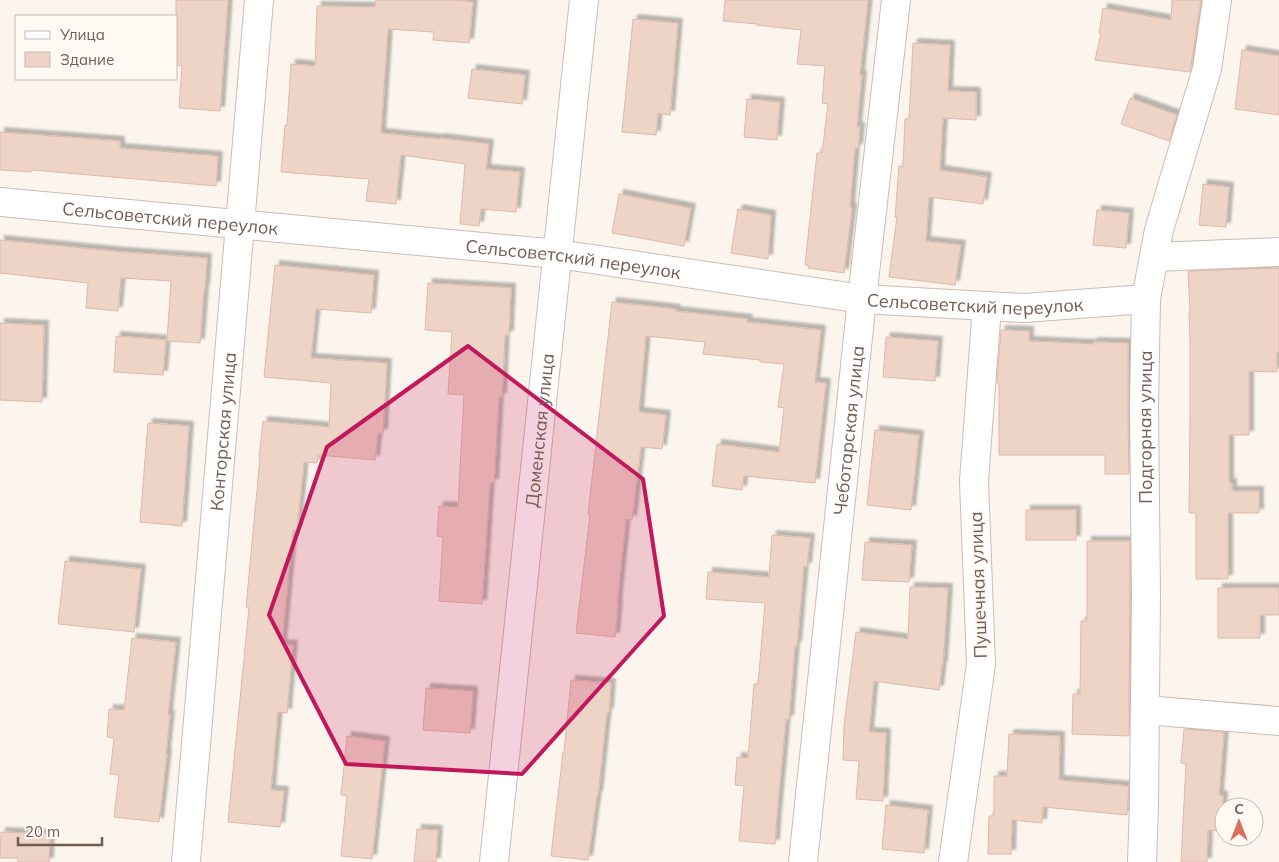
<svg xmlns="http://www.w3.org/2000/svg" width="1279" height="862" font-family="Mulish,sans-serif">
  <style>
    .building { fill: #eed3c7; stroke: #e0b9a8; filter: url(#shadow) }
    .lines { fill: none; stroke-linecap: round; stroke-linejoin: round }
    .minor-casing { stroke: #cdbcb3; stroke-width: 30 }
    .minor { stroke: #fff; stroke-width: 28 }
    .marked { fill: #c2185b; fill-opacity: 0.2; stroke: #c2185b; stroke-width: 4; stroke-linejoin: round }
    .labels { text-anchor: middle; dominant-baseline: central; stroke-width: 4.5; stroke-linejoin: round; paint-order: stroke }
    .street-label { font-size: 18px; fill: #755b51; stroke: #fef9f3 }
  </style>
  <defs>
    <filter id="shadow"><feDropShadow dx="4.5" dy="-4.5" stdDeviation="1" flood-color="#0004"/></filter>
  </defs>
  <rect width="100%" height="100%" fill="#fbf5ed"/>
  <g class="building">
    <path d="M176,0H228L220,111L179,108L182,66L176,65Z"/>
    <path d="M376,0H455L473,2L469,43L433,40L434,32L388,29L381,133L440,139V138L489,144L486,169L520,172L516,212L481,209L479,226L460,224L465,164L401,155L396,204L366,201L369,179L281,172L285,125L287,126L291,64L315,66L317,6L375,7Z"/>
    <path d="M725,0H868L860,75H862L857,127H860L858,148H855L850,207L852,208L844,273L808,268L809,266L805,265L817,153H822L828,104L822,103L825,66L797,64L801,30L756,25L757,24L723,21Z"/>
    <path d="M1172,0H1201L1190,72L1095,60L1101,33H1099L1103,8L1171,20Z"/>
    <path d="M633,19L678,23L670,115L658,113L656,135L622,132Z"/>
    <path d="M913,43L950,45L948,91L976,92V120L943,118L940,170L987,177L983,204L929,197L926,241L961,245L955,285L889,277L897,217H895L899,166L903,167L905,119H909Z"/>
    <path d="M1242,50L1279,56V115L1235,109Z"/>
    <path d="M472,69L525,75L522,104L468,98Z"/>
    <path d="M1130,98L1177,115L1169,141L1121,124Z"/>
    <path d="M747,99L780,102L777,140L744,137Z"/>
    <path d="M0,132L120,141V148L218,156L216,186L32,170L31,172L0,170Z"/>
    <path d="M1203,184L1229,187L1226,227L1199,225Z"/>
    <path d="M619,194L691,208L684,246L612,233Z"/>
    <path d="M738,209L771,215L768,259L731,253Z"/>
    <path d="M1097,210L1129,213L1126,248L1093,245Z"/>
    <path d="M0,240L123,252L207,258L205,289H204L200,343L167,341L171,281L121,278L118,311L86,308L88,283L0,273Z"/>
    <path d="M275,265L374,275L371,313L316,309L311,358L387,363L383,433H378L375,460L318,455L317,463L304,462L297,530H293L282,644L293,645L287,713L278,712L271,790L284,791L280,827L228,822L249,607H246L260,458H259L263,421L329,427L331,383L264,377Z"/>
    <path d="M1279,268V352H1277V372L1249,371V435H1229V483H1232V491H1259V513H1228V579H1196V513H1189L1190,415V341L1189,312H1190L1188,271Z"/>
    <path d="M428,283L511,288L509,335H505L502,397H499L494,483H490L482,604L439,601L443,537L437,536L439,506L458,507L464,395L448,394L452,332L425,330Z"/>
    <path d="M612,302L676,309L675,311L748,319L747,322L821,330L815,382L826,383L815,483L744,476L742,490L712,486L717,444L779,452L784,408L778,407L784,364L760,362V360L703,354L705,342L646,336L639,412L666,415L662,449L641,447L632,520L626,519L617,605H618L615,637L576,633L590,515L588,514Z"/>
    <path d="M0,323L44,325L42,402L0,400Z"/>
    <path d="M1001,330L1029,331V341L1093,344V342L1128,343V419L1129,474H1105V455H999V384L997,383Z"/>
    <path d="M116,336L166,340L163,375L114,372Z"/>
    <path d="M886,337L938,341L935,381L883,377Z"/>
    <path d="M148,423L189,426L182,526L140,522Z"/>
    <path d="M875,430L919,435L911,510L867,505Z"/>
    <rect x="1026" y="510" width="50" height="30"/>
    <path d="M772,535L810,538L807,567L804,566L797,646H795L789,720L786,719L777,815L775,844L739,841L744,786L735,785L737,757L748,758L754,684H758L765,603L706,599L708,572L769,577Z"/>
    <path d="M1087,541H1130L1129,736L1072,734L1073,694H1080L1081,621H1087Z"/>
    <path d="M865,542L912,545L909,582L862,580Z"/>
    <path d="M65,561L141,569L134,632L58,624Z"/>
    <path d="M910,587L948,588L943,665H942L939,690L874,681L869,732L886,733L883,801L856,799L859,761L843,760L844,725L856,632L908,639Z"/>
    <path d="M1218,588H1279V615H1260V638H1218Z"/>
    <path d="M132,638L176,642L168,715H170L166,754H167L159,822L114,817L119,775L110,774L114,738L107,737L109,709L124,710Z"/>
    <path d="M571,680L611,683L609,712H607L598,796L597,795L588,860L551,856L563,752H564Z"/>
    <path d="M426,688L473,691L470,733L423,730Z"/>
    <path d="M1184,729L1224,732L1219,795L1223,796L1222,831L1208,830L1207,862H1181L1186,764L1181,763Z"/>
    <path d="M1009,734L1060,736L1059,780L1129,786L1127,815L1043,807L1042,823L1012,820L1011,854H988L989,816H994V776H1007Z"/>
    <path d="M347,736L385,741L372,859L341,856L347,796L341,795Z"/>
    <path d="M886,805L928,810L924,853L882,849Z"/>
    <path d="M417,829L438,830L436,862H414Z"/>
    <path d="M1,832L50,834L49,862H18V858H0Z"/>
  </g>
  <g class="lines">
    <defs>
      <g id="minor">
        <path id="s1" d="M0,202L558,254L862,299L1024,308L1146,299"/>
        <path d="M1154,257L1279,252"/>
        <path d="M1145,710L1279,721"/>
        <path id="s2" d="M186,862L259,0"/>
        <path id="s3" d="M494,862L584,0"/>
        <path id="s4" d="M803,862L862,299L896,0"/>
        <path d="M953,862L981,664L974,481L987,306"/>
        <path id="s5" d="M1142,862L1144,805L1146,595L1144,407L1146,299L1159,230L1207,69L1217,0"/>
      </g>
    </defs>
    <use href="#minor" class="minor-casing"/>
    <use href="#minor" class="minor"/>
  </g>
  <path class="marked" d="M468,346L643,479L664,616L522,774L346,764L269,615L327,447Z"/>
  <g class="labels">
    <g class="street-label">
      <text stroke="none"><textPath href="#s1" startOffset="171">Сельсоветский переулок</textPath></text>
      <text stroke="none"><textPath href="#s1" startOffset="576">Сельсоветский переулок</textPath></text>
      <text stroke="none"><textPath href="#s1" startOffset="981">Сельсоветский переулок</textPath></text>
      <text stroke="none"><textPath href="#s5" startOffset="435">Подгорная улица</textPath></text>
      <text stroke="none"><textPath href="#s2" startOffset="432">Конторская улица</textPath></text>
      <text stroke="none"><textPath href="#s3" startOffset="434">Доменская улица</textPath></text>
      <text stroke="none"><textPath href="#s4" startOffset="434">Чеботарская улица</textPath></text>
      <text transform="translate(978 585) rotate(-92)">Пушечная улица</text>
    </g>
  </g>
  <rect x="15" y="15" width="162" height="65" fill="#fef9f3" stroke="#c7bab2"/>
  <rect x="25" y="31" width="25" height="8" fill="#ffffff" stroke="#c7bab2"/>
  <text x="60" y="40" font-size="15" fill="#755b51">Улица</text>
  <rect x="25" y="52" width="25" height="15" fill="#eed3c7" stroke="#c7bab2"/>
  <text x="60" y="65" font-size="15" fill="#755b51">Здание</text>
  <g transform="translate(1239 822)"><circle r="24" fill="#fef9f3" stroke="#c7bab2"/>
  <path d="M0-4L9 19L0 12L-9 19Z" fill="#d9705e"/>
  <text y="-8" font-size="14" font-weight="bold" text-anchor="middle" fill="#755b51">С</text>
  </g>
  <path d="M18 837v8h84v-8" fill="none" stroke="#755b51" stroke-width="2.5"/>
  <text x="25" y="837" font-size="15" fill="#755b51" stroke="#fef9f3" stroke-width="4" paint-order="stroke">20 m</text>
</svg>
